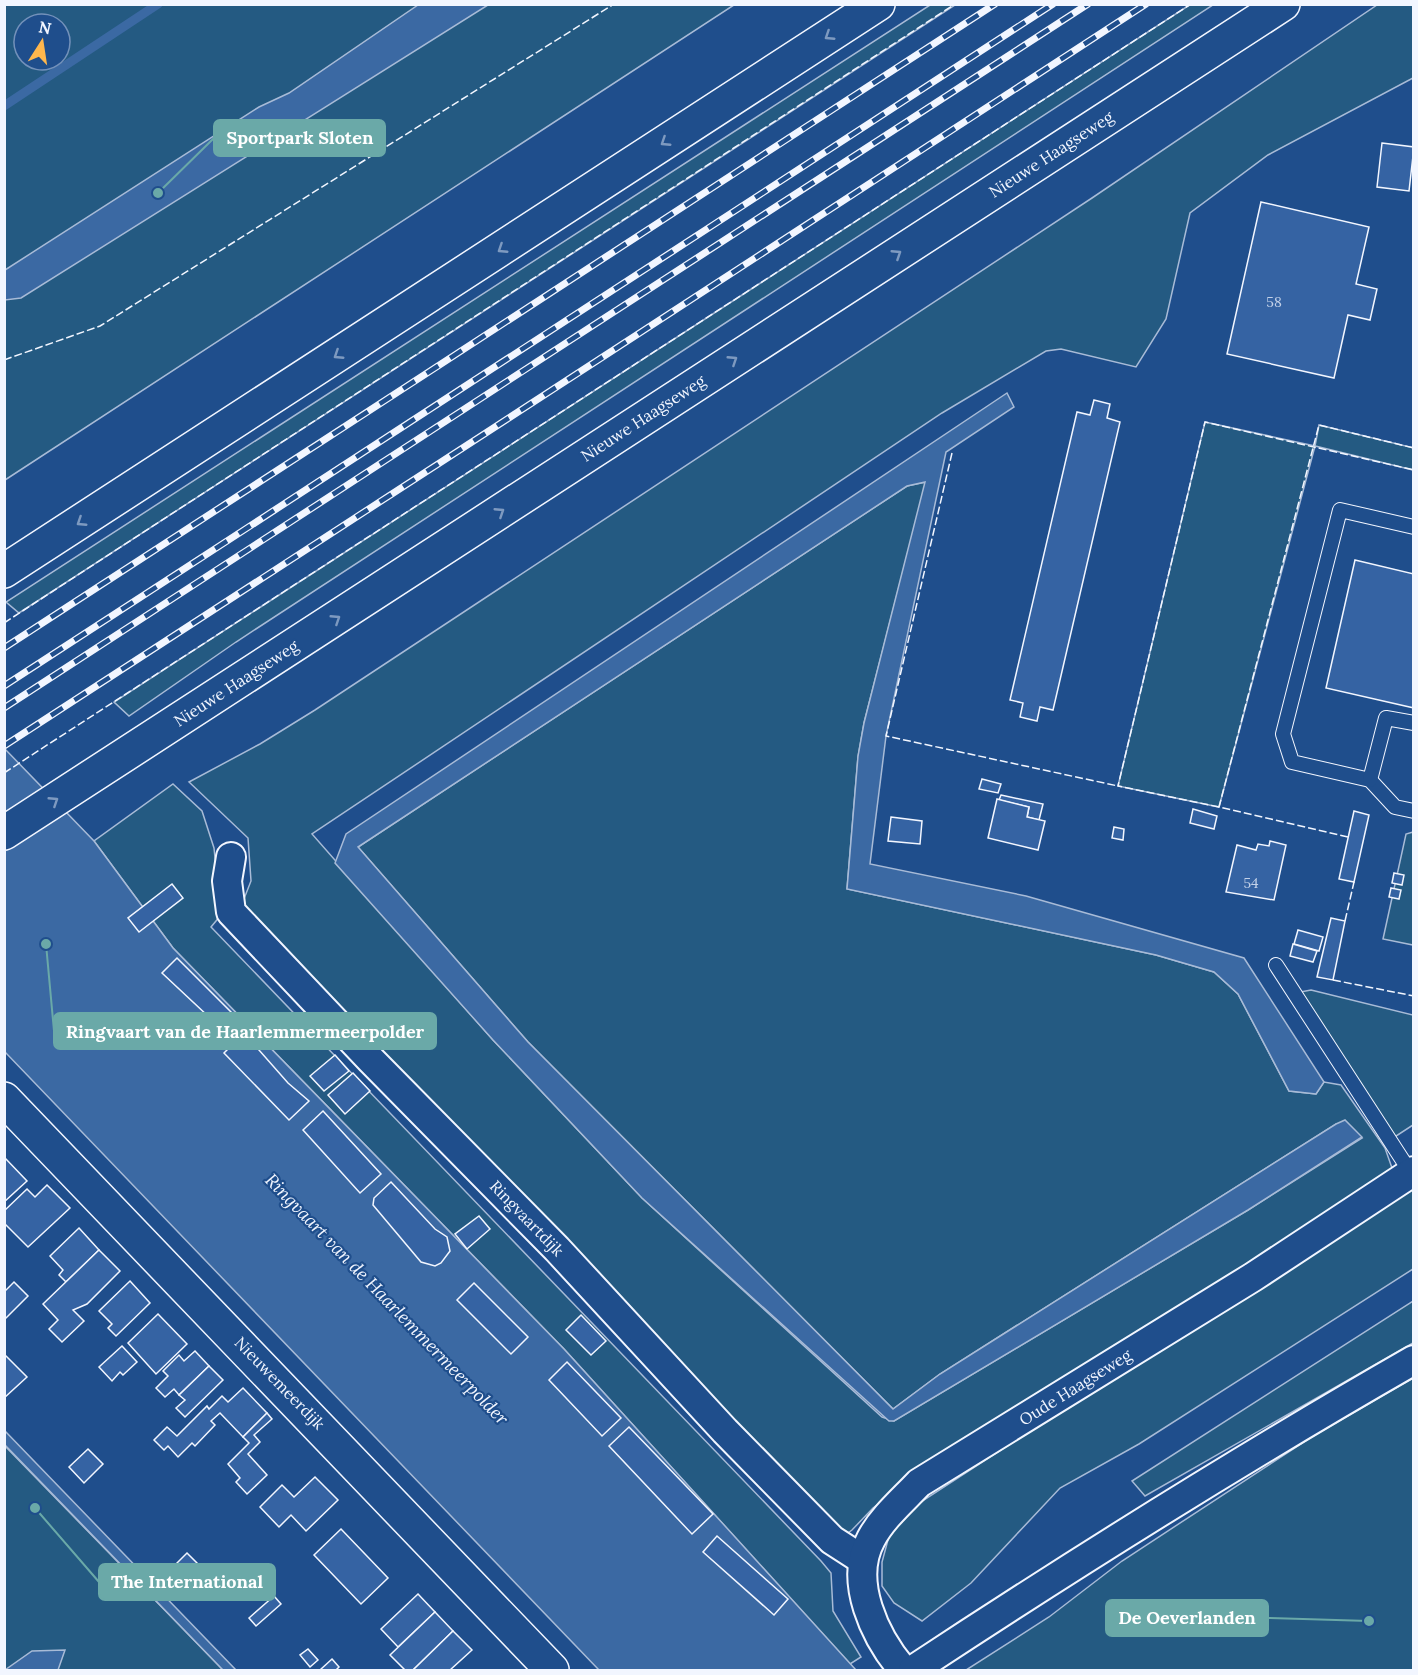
<svg xmlns="http://www.w3.org/2000/svg" width="1418" height="1675" font-family="Lora,serif">
  <style>
    .green { fill: #245a82; stroke: #a8bbd7; stroke-width: 1.5; fill-rule: evenodd }
    .water { fill: #3b69a3; stroke: #a8bbd7; stroke-width: 1.5 }
    .lines { fill: none; stroke-linecap: round; stroke-linejoin: round }
    .stream { stroke: #3b69a3; stroke-width: 9 }
    .building { fill: #3563a3; stroke: #f2f6ff; stroke-width: 1.5 }
    .service-casing { stroke: #f2f6ff; stroke-width: 16 }
    .minor-casing { stroke: #f2f6ff; stroke-width: 32 }
    .tertiary-casing { stroke: #f2f6ff; stroke-width: 36 }
    .motorway-casing { stroke: #f2f6ff; stroke-width: 36 }
    .service { stroke: #1f4e8c; stroke-width: 14 }
    .minor { stroke: #1f4e8c; stroke-width: 28 }
    .tertiary { stroke: #1f4e8c; stroke-width: 33 }
    .motorway { stroke: #1f4e8c; stroke-width: 33 }
    .rail-casing { stroke: #f2f6ff; stroke-width: 7 }
    .rail { stroke: #1f4e8c; stroke-width: 4.5; stroke-dasharray: 14; stroke-linecap: butt }
    .fence { stroke: #f2f6ff; stroke-width: 1.5; stroke-dasharray: 8 3; stroke-linecap: butt }
    .oneway { stroke: #7e9ac0 }
    .labels { text-anchor: middle; dominant-baseline: central; stroke-width: 4.5; stroke-linejoin: round; paint-order: stroke }
    .number-label { font-size: 14px; fill: #c3d1e8 }
    .street-label { font-size: 16px; fill: #f2f6ff; stroke: #1f4e8c }
    .water-label { font-size: 18px; font-style: italic; fill: #f2f6ff; stroke: #1f4e8c }
    .leader { fill: none; stroke: #6aa9a8; stroke-width: 2 }
    .callout-dot { fill: #6aa9a8; stroke: #1f4e8c; stroke-width: 2 }
    .callout { fill: #6aa9a8; stroke: #6aa9a8; stroke-width: 2 }
    .callout-label { font-size: 18px; text-anchor: middle; font-weight: bold; fill: #fff }
  </style>
  <rect width="100%" height="100%" fill="#1f4e8c"/>
  <g class="green">
    <path d="M1191,4L1213,5L236,642L129,716L114,702Z"/>
    <path d="M5,5H734L5,480ZM24,24H60V60H24Z"/>
    <path d="M930,5H955L19,613L6,602Z"/>
    <path d="M1377,5H1413V78L1268,155L1190,213L1166,319L1136,367L1061,349L1046,351L942,413L312,834L493,1040L642,1198L882,1417L894,1421L1248,1210L1362,1138L1336,1124L940,1374L893,1409L528,1042L358,847L907,486L926,482L864,723L858,757L847,889L1156,955L1214,972L1238,994L1289,1091L1316,1094L1324,1082L1341,1085L1385,1148L1392,1168L1312,1225L932,1462L873,1508L852,1530L841,1538L240,909L251,881L248,838L189,782L260,744L315,710L1092,198Z"/>
    <path d="M1205,422L1315,446L1319,425L1414,448L1413,470L1315,446L1219,807L1118,786Z"/>
    <path d="M173,784L202,811L214,848L221,915L211,927L821,1561L831,1573L833,1611L861,1657L850,1664L564,1349L173,948L94,841Z"/>
    <path d="M1413,832V945L1383,939L1406,834Z"/>
    <path d="M1311,990L1413,1015V1125L1387,1142L1295,993Z"/>
    <path d="M1413,1183V1269L1139,1444L1060,1488L971,1583L922,1621L894,1603L882,1586V1562L892,1525L913,1507Z"/>
    <path d="M1413,1301V1343L1145,1496L1132,1481Z"/>
    <path d="M1413,1378V1670H966L1049,1617L1122,1561L1313,1436Z"/>
    <path d="M4,1445L223,1670H5Z"/>
  </g>
  <g class="water">
    <path d="M418,5H488L21,298L5,300V270L259,107L289,93Z"/>
    <path d="M1007,393L1014,407L946,452L886,736L870,864L1026,896L1244,958L1324,1082L1316,1094L1289,1091L1238,994L1214,972L1156,955L847,889L858,756L864,723L925,482L907,486L358,847L528,1042L893,1409L940,1374L1336,1124L1345,1120L1362,1137L1248,1210L894,1421H889L642,1198L493,1040L335,863L346,834Z"/>
    <path d="M4,748L94,841L173,948L564,1349L856,1670H599L5,1052Z"/>
    <path d="M4,1431H5L236,1670H223L5,1445Z"/>
    <path d="M65,1650L58,1670H5L32,1651Z"/>
  </g>
  <g class="lines">
    <path class="stream" d="M4,106L158,4"/>
  </g>
  <g class="building">
    <path d="M1382,143L1414,147L1409,191L1377,187Z"/>
    <path d="M1261,202L1369,227L1356,284L1377,289L1370,320L1348,315L1334,378L1227,354Z"/>
    <path d="M1094,400L1110,404L1107,418L1120,422L1053,710L1040,707L1037,721L1020,717L1023,703L1010,700L1077,412L1090,415Z"/>
    <path d="M1355,560L1414,574V708L1326,688Z"/>
    <path d="M982,779L1001,784L998,793L979,789Z"/>
    <path d="M1001,795L1043,804L1039,820L1027,817L1029,807L999,800Z"/>
    <path d="M997,799L1029,807L1027,817L1045,821L1038,850L988,838Z"/>
    <path d="M1193,809L1217,816L1214,829L1190,823Z"/>
    <path d="M1354,811L1369,815L1354,882L1339,879Z"/>
    <path d="M891,817L922,821L920,844L888,841Z"/>
    <path d="M1114,827L1124,829L1123,840L1112,838Z"/>
    <path d="M1270,841L1286,845L1274,900L1226,892L1237,845L1256,850L1258,844L1269,846Z"/>
    <path d="M1394,873L1404,875L1402,885L1392,883Z"/>
    <path d="M172,884L183,898L139,932L128,918Z"/>
    <path d="M1391,888L1401,890L1399,899L1389,897Z"/>
    <path d="M1331,918L1345,921L1333,980L1317,977Z"/>
    <path d="M1298,930L1323,937L1319,951L1294,944Z"/>
    <path d="M1293,944L1317,951L1313,962L1290,956Z"/>
    <path d="M177,958L238,1019L225,1032L162,973Z"/>
    <path d="M244,1033L288,1083L309,1101L289,1120L224,1053Z"/>
    <path d="M335,1055L349,1071L324,1091L310,1076Z"/>
    <path d="M353,1073L370,1091L345,1114L328,1095Z"/>
    <path d="M323,1111L381,1174L360,1193L303,1130Z"/>
    <path d="M5,1158L27,1181L4,1202V1159Z"/>
    <path d="M391,1182L435,1229L447,1237L450,1251L441,1263L435,1266L421,1262L373,1205L374,1198Z"/>
    <path d="M47,1185L70,1208L28,1247L4,1223V1211L27,1189L35,1197Z"/>
    <path d="M479,1216L490,1229L467,1249L455,1234Z"/>
    <path d="M79,1228L99,1250L66,1282L59,1275L63,1270L50,1256Z"/>
    <path d="M99,1250L120,1271L87,1304L73,1310L84,1321L62,1342L49,1329L58,1320L43,1304Z"/>
    <path d="M130,1281L150,1303L116,1336L108,1328L112,1324L99,1311Z"/>
    <path d="M14,1282L28,1296L4,1320V1292Z"/>
    <path d="M474,1283L528,1337L511,1354L457,1300Z"/>
    <path d="M158,1314L187,1344L156,1374L128,1343Z"/>
    <path d="M581,1315L606,1341L591,1355L566,1330Z"/>
    <path d="M122,1346L137,1362L123,1375L120,1372L112,1381L99,1367Z"/>
    <path d="M195,1351L209,1366L179,1395L174,1389L165,1397L156,1388L168,1376L163,1371L179,1355L184,1361Z"/>
    <path d="M4,1354L27,1377L4,1398Z"/>
    <path d="M567,1362L621,1418L602,1436L549,1380Z"/>
    <path d="M209,1366L223,1380L185,1417L176,1408L185,1400L179,1395Z"/>
    <path d="M243,1388L267,1413L243,1437L220,1413L211,1421L215,1425L195,1446L192,1443L178,1457L168,1446L164,1450L154,1440L167,1427L177,1436L207,1406L209,1409L222,1396L228,1402Z"/>
    <path d="M267,1413L272,1419L254,1435L260,1442L248,1454L267,1475L247,1494L236,1482L240,1478L228,1464L249,1443L243,1437Z"/>
    <path d="M629,1427L713,1514L692,1534L609,1446Z"/>
    <path d="M88,1449L103,1464L84,1483L69,1467Z"/>
    <path d="M315,1477L338,1500L306,1531L291,1515L279,1527L260,1507L282,1485L294,1497Z"/>
    <path d="M341,1529L388,1578L361,1604L314,1555Z"/>
    <path d="M717,1536L788,1599L774,1615L703,1552Z"/>
    <path d="M187,1553L197,1563L176,1585L166,1574Z"/>
    <path d="M418,1594L435,1612L398,1647L381,1629Z"/>
    <path d="M274,1596L281,1604L256,1626L249,1618Z"/>
    <path d="M435,1612L453,1631L413,1670H405L390,1655Z"/>
    <path d="M453,1631L472,1650L450,1670H413Z"/>
    <path d="M308,1649L318,1660L310,1667L300,1655Z"/>
    <path d="M332,1659L339,1667L336,1670H320Z"/>
  </g>
  <g class="lines">
    <defs>
      <g id="service">
        <path d="M1414,527L1340,510L1283,734L1292,762L1370,780L1395,807L1414,811"/>
        <path d="M1370,780L1386,718L1414,723"/>
        <path d="M1276,965L1411,1173"/>
      </g>
      <g id="minor">
        <path d="M231,857L227,881L231,912L371,1060L557,1249L725,1431L832,1540L863,1560"/>
        <path d="M903,1670C875,1637 848,1581 871,1539C882,1518 902,1501 919,1483L1253,1277L1414,1171"/>
        <path d="M913,1670C1077,1562 1243,1458 1414,1360"/>
      </g>
      <path id="tertiary" d="M4,1099L552,1670"/>
      <g id="motorway">
        <path d="M4,571L878,4"/>
        <path d="M4,833L1283,4"/>
      </g>
    </defs>
    <use href="#service" class="service-casing"/>
    <use href="#minor" class="minor-casing"/>
    <use href="#tertiary" class="tertiary-casing"/>
    <use href="#motorway" class="motorway-casing"/>
    <use href="#service" class="service"/>
    <use href="#minor" class="minor"/>
    <use href="#tertiary" class="tertiary"/>
    <use href="#motorway" class="motorway"/>
    <defs>
      <g id="rail">
        <path d="M4,648L995,4"/>
        <path d="M4,686L1053,4"/>
        <path d="M4,708L1088,4"/>
        <path d="M4,746L1146,4"/>
      </g>
    </defs>
    <use href="#rail" class="rail-casing"/>
    <use href="#rail" class="rail"/>
    <g class="fence">
      <path d="M4,360L100,326L614,4"/>
      <path d="M952,453L886,736L1118,786"/>
      <path d="M4,623L955,4"/>
      <path d="M4,773L1191,4"/>
      <path d="M1219,807L1118,786L1205,422L1414,470"/>
      <path d="M1348,837L1219,807L1319,425L1414,448"/>
      <path d="M1345,921L1354,882"/>
      <path d="M1333,980L1414,996"/>
    </g>
  </g>
  <defs><path id="oneway-chevron" d="M-2-3.5L2.5 0L-2 3.5" fill="none" stroke-width="1.6" stroke-linecap="round" stroke-linejoin="round" transform="scale(1.5)"/></defs>
  <g class="oneway">
    <use href="#oneway-chevron" transform="translate(829 36) rotate(147)"/>
    <use href="#oneway-chevron" transform="translate(665 142) rotate(147)"/>
    <use href="#oneway-chevron" transform="translate(502 249) rotate(147)"/>
    <use href="#oneway-chevron" transform="translate(897 254) rotate(-33)"/>
    <use href="#oneway-chevron" transform="translate(338 355) rotate(147)"/>
    <use href="#oneway-chevron" transform="translate(733 360) rotate(-33)"/>
    <use href="#oneway-chevron" transform="translate(500 512) rotate(-33)"/>
    <use href="#oneway-chevron" transform="translate(81 522) rotate(147)"/>
    <use href="#oneway-chevron" transform="translate(336 619) rotate(-33)"/>
    <use href="#oneway-chevron" transform="translate(54 801) rotate(-33)"/>
  </g>
  <g class="labels">
    <g class="number-label">
      <text x="1274" y="302">58</text>
      <text x="1251" y="883">54</text>
    </g>
    <g class="street-label">
      <text transform="translate(1051 154) rotate(-33)">Nieuwe Haagseweg</text>
      <text transform="translate(643 418) rotate(-33)">Nieuwe Haagseweg</text>
      <text transform="translate(236 683) rotate(-33)">Nieuwe Haagseweg</text>
      <text transform="translate(527 1218) rotate(46)">Ringvaartdijk</text>
      <text transform="translate(280 1383) rotate(46)">Nieuwemeerdijk</text>
      <text transform="translate(1075 1387) rotate(-32)">Oude Haagseweg</text>
    </g>
    <g class="water-label">
      <text transform="translate(387 1299) rotate(46)">Ringvaart van de Haarlemmermeerpolder</text>
    </g>
  </g>
  <path class="leader" d="M158 193L214 138M46 944L54 1031M35 1508L99 1582M1369 1621L1268 1618"/>
  <g class="callout-dot">
    <circle cx="158" cy="193" r="6"/>
    <circle cx="46" cy="944" r="6"/>
    <circle cx="35" cy="1508" r="6"/>
    <circle cx="1369" cy="1621" r="6"/>
  </g>
  <g class="callout">
    <rect x="214" y="120" width="171" height="36" rx="6"/>
    <rect x="54" y="1013" width="382" height="36" rx="6"/>
    <rect x="99" y="1564" width="176" height="36" rx="6"/>
    <rect x="1106" y="1600" width="162" height="36" rx="6"/>
  </g>
  <g class="callout-label">
    <text x="300" y="144">Sportpark Sloten</text>
    <text x="245" y="1038">Ringvaart van de Haarlemmermeerpolder</text>
    <text x="187" y="1588">The International</text>
    <text x="1187" y="1624">De Oeverlanden</text>
  </g>
  <rect width="1418" height="1675" fill="none" stroke="#f2f6ff" stroke-width="12"/>
  <g transform="translate(42 42) rotate(12)"><circle r="28" fill="#1f4e8c" stroke="#7391ba" stroke-width="1.5"/>
  <path d="M0-4.5L10 22L0 15L-10 22Z" fill="#ffb74d"/>
  <text y="-9" font-size="16" font-weight="bold" text-anchor="middle" fill="#f2f6ff">N</text>
  </g>
</svg>
